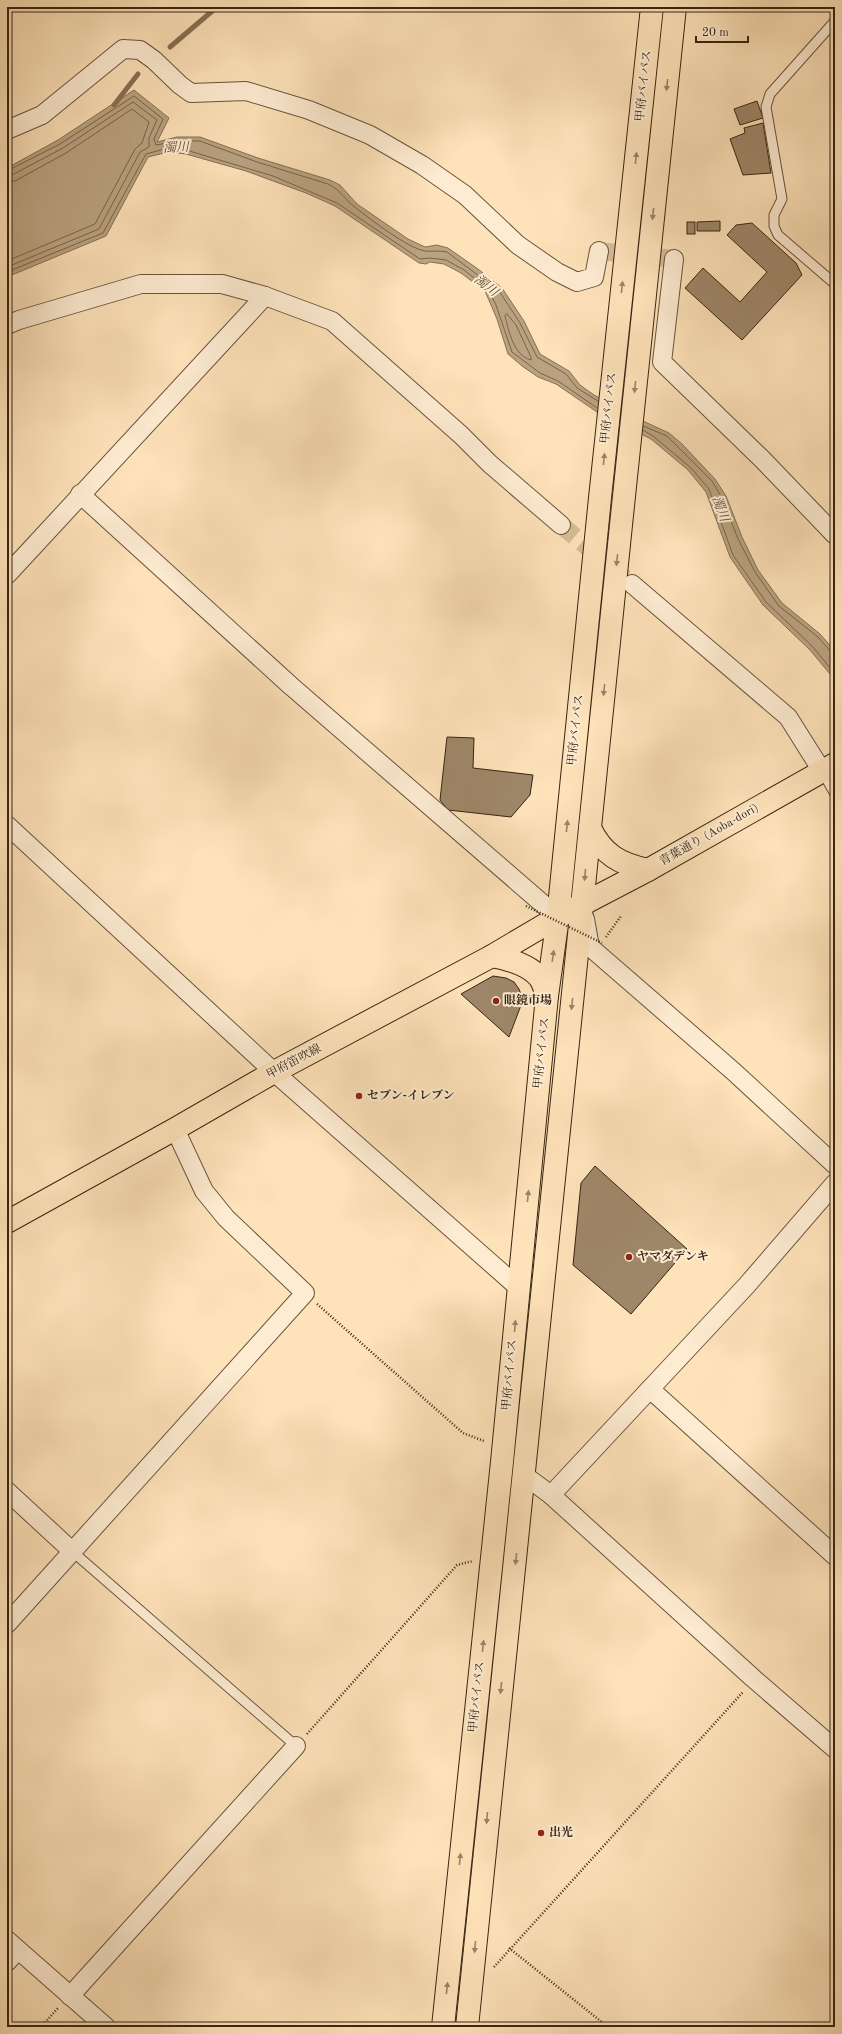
<svg xmlns="http://www.w3.org/2000/svg" width="842" height="2034" font-family="'Old Standard TT','Noto Serif JP',serif">
  <style>
    .water { fill: #baa280; stroke: #867054 }
    .lines { fill: none; stroke-linecap: round; stroke-linejoin: round }
    .shore { stroke: #786449; stroke-width: 1 }
    .stream { stroke: #867054; stroke-width: 5 }
    .building { fill: #9e8769; stroke: #372512 }
    .minor-tunnel { stroke: #d6bc98; stroke-width: 18; stroke-dasharray: 18 9; stroke-linecap: butt }
    .service-casing { stroke: #69543c; stroke-width: 11 }
    .minor-casing { stroke: #69543c; stroke-width: 20 }
    .primary-casing { stroke: #372512; stroke-width: 24 }
    .trunk-casing { stroke: #372512; stroke-width: 24 }
    .path { stroke: #372512; stroke-width: 2.5; stroke-dasharray: 1 2; stroke-linecap: butt }
    .service { stroke: #feecd2; stroke-width: 9 }
    .minor { stroke: #feecd2; stroke-width: 18 }
    .primary { stroke: #fee2b9; stroke-width: 22 }
    .trunk { stroke: #fee2b9; stroke-width: 22 }
    .path-bridge { stroke: #372512; stroke-width: 2.5; stroke-dasharray: 1 2; stroke-linecap: butt }
    .oneway { fill: #9a8466 }
    .poi-dot { fill: #8f2418; stroke: #feecd2; stroke-width: 1.5 }
    .labels { text-anchor: middle; dominant-baseline: central; stroke-width: 4; stroke-linejoin: round; paint-order: stroke }
    .street-label { font-size: 12px; fill: #372512; stroke: #feecd2 }
    .poi-label { font-size: 12px; font-weight: bold; fill: #372512; stroke: #feecd2; text-anchor: start }
    .water-label { font-size: 13px; font-style: italic; fill: #655138; stroke: #feecd2 }
  </style>
  <rect width="100%" height="100%" fill="#fee2b9"/>
  <filter id="stains"><feTurbulence type="fractalNoise" baseFrequency=".005" numOctaves="4"/><feColorMatrix values="0 0 0 0 .2 0 0 0 0 .09 0 0 0 0 .02 0 0 0 .5 -.17"/></filter>
  <radialGradient id="worn" r=".72"><stop offset=".6" stop-color="#630" stop-opacity="0"/><stop offset="1" stop-color="#630" stop-opacity=".3"/></radialGradient>
  <path class="water" d="M134,90L169,118L157,142L177,137H200L258,158L330,180L340,185L357,204L408,239L425,247L437,245L448,248L478,269L502,288L524,321L540,354L569,371L580,385L594,395L643,421L669,433L682,444L715,479L726,496L742,537L758,570L782,603L820,634L835,651V680L810,650L763,605L730,557L706,492L688,470L651,439L597,412L556,384L538,377L522,366L508,354L497,319L485,291L461,273L444,264L430,262L426,264L419,263L335,206L306,193L246,171L186,154L168,152L148,157L106,236L7,277V168L58,140Z"/>
  <g class="lines">
    <g class="shore">
      <path d="M7,171L60,144L134,96L163,119L154,139L156,145L178,141H200L257,162L328,184C341,190 346,201 356,208C370,219 409,249 425,251C433,252 439,250 447,252L499,291L520,323L537,357L566,374L577,388L598,401"/>
      <path d="M7,176L12,175L63,148L133,102L157,120L149,138V147L140,152L99,229L7,267"/>
      <path d="M7,182L15,181L66,153L132,109L149,122L142,143L135,149L95,224L7,261"/>
      <path d="M7,272L103,233L146,154L168,148L186,150L273,176L337,203L420,259L430,258L446,260L464,270L487,288L496,305L512,352L540,373L558,381L597,408"/>
      <path d="M507,314L516,325L531,357V360C513,355 509,331 505,316Z"/>
      <path d="M643,426L667,436L712,481L722,498L738,539L755,572L779,606L818,637L831,652L835,654"/>
      <path d="M643,430L653,436L690,467L709,489L733,555L766,602L813,647L835,674"/>
    </g>
    <g class="stream">
      <path d="M246,7L252,9L259,7"/>
      <path d="M170,47L217,7"/>
      <path d="M114,105L138,74"/>
    </g>
  </g>
  <g class="building">
    <path d="M757,101L763,118L740,125L734,109Z"/>
    <path d="M763,123L771,173L743,175L730,139L745,133L744,128Z"/>
    <path d="M720,221V231H697V222Z"/>
    <rect x="687" y="222" width="8" height="12"/>
    <path d="M752,223L796,263L802,275L742,340L685,288L703,268L740,302L767,272L727,235L736,225Z"/>
    <path d="M447,737L474,738L473,768L533,775L530,795L511,817L448,810L440,800Z"/>
    <path d="M493,976L506,978L514,982L519,989L523,1000L509,1037L461,994Z"/>
    <path d="M595,1166L687,1249L631,1314L573,1265L581,1183Z"/>
  </g>
  <g class="lines">
    <g class="minor-tunnel">
      <path d="M599,251L674,259"/>
      <path d="M561,525L625,578"/>
    </g>
    <defs>
      <g id="service">
        <path d="M835,21L770,94L766,107L782,199L774,215V226L778,235L835,284"/>
        <path d="M822,771L835,794"/>
        <path d="M73,1552L296,1746"/>
      </g>
      <g id="minor">
        <path d="M7,130L42,115L123,49L140,50L154,60L180,85L191,93L246,91L309,110L370,135L422,165L465,195L518,245L557,272L577,282L594,277L599,251"/>
        <path d="M674,259L662,362L762,459L835,535"/>
        <path d="M7,325L19,320L141,284H222L265,296L332,321L461,435L490,464L561,525"/>
        <path d="M80,494L291,686L558,917"/>
        <path d="M7,575L265,296"/>
        <path d="M632,584L788,717L822,771"/>
        <path d="M7,825L274,1072L519,1288"/>
        <path d="M585,919L590,947L733,1071L835,1165"/>
        <path d="M650,1389L835,1556"/>
        <path d="M524,1475L551,1495L754,1679L835,1749"/>
        <path d="M7,1491L73,1552"/>
        <path d="M551,1495L747,1285L835,1183"/>
        <path d="M7,1624L305,1293L226,1218L204,1191L175,1129"/>
        <path d="M7,1940L106,2027"/>
        <path d="M7,1962L18,1950"/>
        <path d="M70,1996L296,1746"/>
      </g>
      <path id="primary" d="M7,1222L175,1129L274,1072L492,956L558,917L648,870L835,764"/>
      <g id="trunk">
        <path d="M590,828C603,855 620,864 648,870"/>
        <path d="M492,956C508,959 527,964 538,976C543,981 545,990 547,996"/>
        <path d="M443,2027L502,1462L547,996L558,917L600,498L652,7"/>
        <path d="M467,2027C518,1526 569,1025 621,525C638,352 658,180 675,7"/>
      </g>
    </defs>
    <use href="#service" class="service-casing"/>
    <use href="#minor" class="minor-casing"/>
    <use href="#primary" class="primary-casing"/>
    <use href="#trunk" class="trunk-casing"/>
    <g class="path">
      <path d="M606,937L621,916"/>
      <path d="M317,1304L463,1433L484,1441"/>
      <path d="M307,1734L457,1565L473,1561"/>
      <path d="M509,1948L608,2027"/>
      <path d="M494,1967L743,1692"/>
      <path d="M41,2027L58,2008"/>
    </g>
    <use href="#service" class="service"/>
    <use href="#minor" class="minor"/>
    <use href="#primary" class="primary"/>
    <use href="#trunk" class="trunk"/>
    <path class="path-bridge" d="M526,906L602,943"/>
  </g>
  <defs><path id="oneway-solid" d="M-6-.8H1V-3.2L6.5 0L1 3.2V.8H-6Z"/></defs>
  <g class="oneway">
    <use href="#oneway-solid" transform="translate(667 85) rotate(96)"/>
    <use href="#oneway-solid" transform="translate(636 158) rotate(-84)"/>
    <use href="#oneway-solid" transform="translate(653 214) rotate(96)"/>
    <use href="#oneway-solid" transform="translate(622 287) rotate(-84)"/>
    <use href="#oneway-solid" transform="translate(635 387) rotate(96)"/>
    <use href="#oneway-solid" transform="translate(604 459) rotate(-84)"/>
    <use href="#oneway-solid" transform="translate(617 560) rotate(96)"/>
    <use href="#oneway-solid" transform="translate(604 690) rotate(96)"/>
    <use href="#oneway-solid" transform="translate(567 826) rotate(-84)"/>
    <use href="#oneway-solid" transform="translate(585 875) rotate(95)"/>
    <use href="#oneway-solid" transform="translate(553 956) rotate(-82)"/>
    <use href="#oneway-solid" transform="translate(572 1004) rotate(96)"/>
    <use href="#oneway-solid" transform="translate(528 1196) rotate(-84)"/>
    <use href="#oneway-solid" transform="translate(515 1326) rotate(-85)"/>
    <use href="#oneway-solid" transform="translate(516 1559) rotate(96)"/>
    <use href="#oneway-solid" transform="translate(483 1646) rotate(-84)"/>
    <use href="#oneway-solid" transform="translate(501 1688) rotate(96)"/>
    <use href="#oneway-solid" transform="translate(487 1818) rotate(95)"/>
    <use href="#oneway-solid" transform="translate(460 1859) rotate(-84)"/>
    <use href="#oneway-solid" transform="translate(475 1947) rotate(95)"/>
    <use href="#oneway-solid" transform="translate(447 1988) rotate(-84)"/>
  </g>
  <g class="poi-dot">
    <circle cx="496" cy="1001" r="4"/>
    <circle cx="359" cy="1096" r="4"/>
    <circle cx="629" cy="1257" r="4"/>
    <circle cx="541" cy="1833" r="4"/>
  </g>
  <g class="labels">
    <g class="street-label">
      <text transform="translate(644 86) rotate(-84)">甲府バイパス</text>
      <text transform="translate(609 408) rotate(-84)">甲府バイパス</text>
      <text transform="translate(576 730) rotate(-84)">甲府バイパス</text>
      <text transform="translate(709 835) rotate(-30)">青葉通り (Aoba-dori)</text>
      <text transform="translate(542 1053) rotate(-84)">甲府バイパス</text>
      <text transform="translate(294 1062) rotate(-28)">甲府笛吹線</text>
      <text transform="translate(510 1375) rotate(-85)">甲府バイパス</text>
      <text transform="translate(477 1697) rotate(-84)">甲府バイパス</text>
    </g>
    <g class="poi-label">
      <text x="504" y="1001">眼鏡市場</text>
      <text x="367" y="1096">セブン-イレブン</text>
      <text x="637" y="1257">ヤマダデンキ</text>
      <text x="549" y="1833">出光</text>
    </g>
    <g class="water-label">
      <text transform="translate(176 148) rotate(-2)">濁川</text>
      <text transform="translate(486 286) rotate(38)">濁川</text>
      <text transform="translate(720 509) rotate(69)">濁川</text>
    </g>
  </g>
  <rect width="842" height="2034" fill="none" stroke="#fee2b9" stroke-width="24"/>
  <rect x="8" y="8" width="826" height="2018" fill="none" stroke="#372512" stroke-width="2"/>
  <rect x="12" y="12" width="818" height="2010" fill="none" stroke="#372512"/>
  <path d="M696 36v6h52v-6" fill="none" stroke="#372512" stroke-width="2"/>
  <text x="702" y="36" font-size="12" fill="#372512" stroke="#feecd2" stroke-width="3" paint-order="stroke">20 m</text>
  <rect width="100%" height="100%" filter="url(#stains)"/>
  <rect width="100%" height="100%" fill="url(#worn)"/>
</svg>
